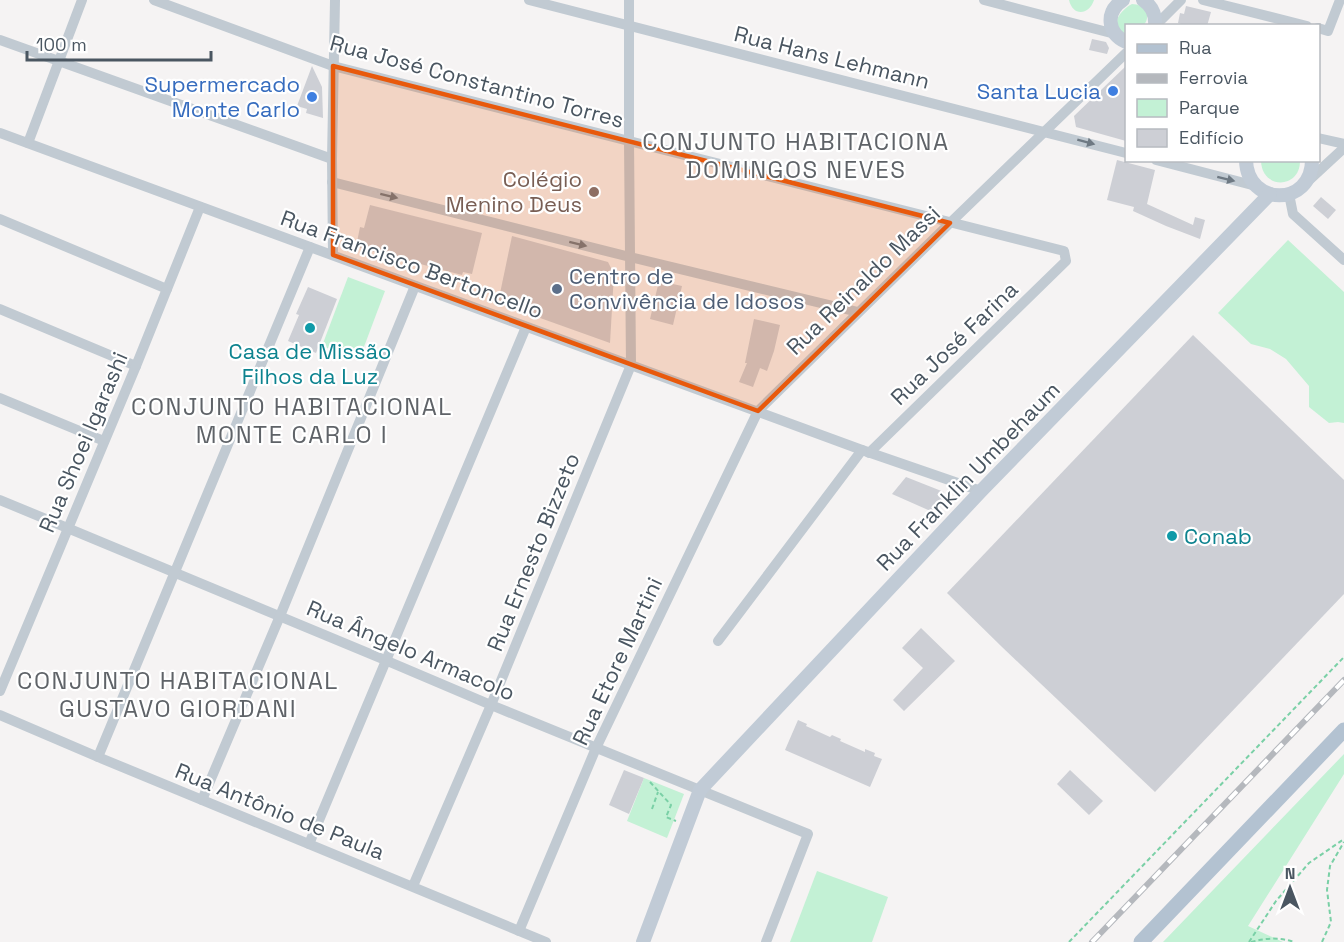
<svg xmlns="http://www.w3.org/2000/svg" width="1344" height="942" font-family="'Space Grotesk',sans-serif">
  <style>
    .green { fill: #c3f1d5 }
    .building { fill: #cdcfd5 }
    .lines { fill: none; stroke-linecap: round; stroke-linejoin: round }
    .path { stroke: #7ad0a6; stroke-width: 2; stroke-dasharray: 4.5 3; stroke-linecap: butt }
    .street { stroke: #c1cad2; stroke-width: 10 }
    .secondary { stroke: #c1cbd6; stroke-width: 14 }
    .primary { stroke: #b3c2d1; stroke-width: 15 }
    .rail-casing { stroke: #b5b8bd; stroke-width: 6 }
    .rail { stroke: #fff; stroke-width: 4; stroke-dasharray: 11; stroke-linecap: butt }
    .oneway { fill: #6e7983 }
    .marked { fill: #e8590c; fill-opacity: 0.2; stroke: #e8590c; stroke-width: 4.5; stroke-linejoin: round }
    .shop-dot { fill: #3f7fe0; stroke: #fff; stroke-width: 2 }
    .education-dot { fill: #8d6e63; stroke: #fff; stroke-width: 2 }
    .service-dot { fill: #5c6f8a; stroke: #fff; stroke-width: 2 }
    .culture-dot { fill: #0f9aa8; stroke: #fff; stroke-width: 2 }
    .labels { text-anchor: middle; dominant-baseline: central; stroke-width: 4.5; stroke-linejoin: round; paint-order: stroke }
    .street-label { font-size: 22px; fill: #4a5661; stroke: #fff }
    .shop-label { font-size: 22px; fill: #366cbe; stroke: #fff; text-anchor: end }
    .education-label { font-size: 22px; fill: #785e54; stroke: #fff; text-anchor: end }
    .service-label { font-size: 22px; fill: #4e5e75; stroke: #fff; text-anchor: start }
    .culture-label { font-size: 22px; fill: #0d838f; stroke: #fff }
    .neighbourhood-label { font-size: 24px; letter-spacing: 1.5px; fill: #5f6368; stroke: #fff }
  </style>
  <rect width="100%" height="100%" fill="#f5f3f3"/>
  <g class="green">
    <path d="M1069,0H1094C1089,15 1073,17 1069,0Z"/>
    <path d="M1132,4C1144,4 1152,15 1144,25L1126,26V35L1121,32C1119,29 1117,26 1117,22C1117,15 1126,7 1132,4Z"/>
    <path d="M1261,161H1300C1300,189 1262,190 1261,161Z"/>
    <path d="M1288,240L1344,292V423L1338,422L1329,423L1309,407V386L1286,359L1270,349L1251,344L1218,313Z"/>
    <path d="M348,277L385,291L359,360L322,346Z"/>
    <path d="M1344,754V774L1248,926L1283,942H1163Z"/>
    <path d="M644,778L684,794L667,838L627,821Z"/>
    <path d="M817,871L888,897L872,942H790Z"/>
  </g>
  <g class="building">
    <path d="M1186,6L1211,12L1207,26H1187L1178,23L1180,13L1184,14Z"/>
    <path d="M1092,39L1106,42L1109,48L1107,54L1089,50Z"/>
    <path d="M312,66L322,87L323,118L306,113L307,109L297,106Z"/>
    <path d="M1126,66V141L1076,127L1074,116Z"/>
    <path d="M1117,160L1155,170L1147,204L1193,225L1195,217L1205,220L1200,239L1166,226L1133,211L1134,207L1107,200Z"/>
    <path d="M1321,197L1336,210L1328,219L1313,206Z"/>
    <path d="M370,205L482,233L472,274L463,272L462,275L356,247L360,227L364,228Z"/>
    <path d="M512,236L608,262L614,274L610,343L498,303Z"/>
    <path d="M659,281L682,286L673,325L650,319Z"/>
    <path d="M308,287L337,299L316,353L288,341L299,315L296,314Z"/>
    <path d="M754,319L780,325L774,351L767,371L760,368L753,387L739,382L747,363H745Z"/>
    <path d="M1193,335L1344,480V594L1155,792L1002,647L947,593Z"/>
    <path d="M906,477L944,492L945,499L935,513L892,494Z"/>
    <path d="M921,628L955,661L904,711L893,700L923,668L902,648Z"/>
    <path d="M798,720L807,724L806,726L830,737L832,735L841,739L840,741L865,752V749L875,753L874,756L882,759L870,787L785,750Z"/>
    <path d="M624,770L644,778L629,814L609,805Z"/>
    <path d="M1070,770L1103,801L1089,815L1057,784Z"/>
  </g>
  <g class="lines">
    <g class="path">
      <path d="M650,782L671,805L666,817L676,821"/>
      <path d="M652,809L658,792"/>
      <path d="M1069,942L1344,657"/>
      <path d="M1249,942L1276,901L1309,863L1344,839"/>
      <path d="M1251,942C1266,938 1279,937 1294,942"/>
      <path d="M1322,942L1331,922L1327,890L1330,866L1344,842"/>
    </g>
    <g class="street">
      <path d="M154,0L333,66L1064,251L1066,261L869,453"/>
      <path d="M529,0L1126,153"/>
      <path d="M984,0L1115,34"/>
      <path d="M1203,0L1307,26"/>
      <path d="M1155,26L1181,0"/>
      <path d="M1318,28L1328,31L1340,0"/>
      <path d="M0,40L332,159"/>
      <path d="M0,133L862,450L981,491"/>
      <path d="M1318,138L1344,144"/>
      <path d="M28,143L82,0"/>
      <path d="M1156,160L1256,186"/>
      <path d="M332,182L630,257L858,312"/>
      <path d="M1306,183L1344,148"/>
      <path d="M1289,194L1293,214L1344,260"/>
      <path d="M0,219L167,289"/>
      <path d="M333,255L332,159L335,0"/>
      <path d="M0,309L136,366"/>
      <path d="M0,398L104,441"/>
      <path d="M0,500L385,660L491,705L808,834L766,942"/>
      <path d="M718,641L862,450"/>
      <path d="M0,691L136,366L200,207"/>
      <path d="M0,715L98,757L546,942"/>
      <path d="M98,757L310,247"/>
      <path d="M202,800L280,616L415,286"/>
      <path d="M309,844L526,327"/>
      <path d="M413,886L491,705L631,365L629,141V0"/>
      <path d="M519,931L596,748L758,411L950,223L1126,53"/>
    </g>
    <g class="secondary">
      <path d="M1123,0C1105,12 1107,33 1126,42"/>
      <path d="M1143,0C1152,6 1156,14 1155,26"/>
      <path d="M1246,160C1247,207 1312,207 1312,160"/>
      <path d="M643,942L700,790L981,491L1270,194"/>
    </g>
    <path class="primary" d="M1141,942L1344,730"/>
    <defs>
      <path id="rail" d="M1092,942L1344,680"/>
    </defs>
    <use href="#rail" class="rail-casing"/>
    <use href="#rail" class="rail"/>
  </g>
  <defs><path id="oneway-solid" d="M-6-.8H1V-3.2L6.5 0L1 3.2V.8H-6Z" transform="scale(1.5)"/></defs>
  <g class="oneway">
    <use href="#oneway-solid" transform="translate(1086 142) rotate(15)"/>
    <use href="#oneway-solid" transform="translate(1226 179) rotate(14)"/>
    <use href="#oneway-solid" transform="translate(389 196) rotate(14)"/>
    <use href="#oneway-solid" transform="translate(578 244) rotate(14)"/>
  </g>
  <path class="marked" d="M333,66L950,223L758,411L333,255Z"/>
  <g class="shop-dot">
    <circle cx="1113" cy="91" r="6"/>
    <circle cx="312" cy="97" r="6"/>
  </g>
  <circle class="education-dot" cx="594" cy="192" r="6"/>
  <circle class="service-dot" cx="557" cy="289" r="6"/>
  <g class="culture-dot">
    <circle cx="310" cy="328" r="6"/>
    <circle cx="1172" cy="536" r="6"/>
  </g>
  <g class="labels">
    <g class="street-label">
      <text transform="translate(832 57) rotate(14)">Rua Hans Lehmann</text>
      <text transform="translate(477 81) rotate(15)">Rua José Constantino Torres</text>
      <text transform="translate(412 264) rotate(20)">Rua Francisco Bertoncello</text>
      <text transform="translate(863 280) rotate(-44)">Rua Reinaldo Massi</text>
      <text transform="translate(954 343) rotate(-44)">Rua José Farina</text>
      <text transform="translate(83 442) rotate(-67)">Rua Shoei Igarashi</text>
      <text transform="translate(968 476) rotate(-46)">Rua Franklin Umbehaum</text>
      <text transform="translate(533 552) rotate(-68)">Rua Ernesto Bizzeto</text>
      <text transform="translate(411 650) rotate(23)">Rua Ângelo Armacolo</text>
      <text transform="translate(617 661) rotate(-65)">Rua Etore Martini</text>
      <text transform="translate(280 811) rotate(22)">Rua Antônio de Paula</text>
    </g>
    <g class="shop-label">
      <text x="300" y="84">Supermercado<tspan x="300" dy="25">Monte Carlo</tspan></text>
      <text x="1101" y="91">Santa Lucia</text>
    </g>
    <g class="education-label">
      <text x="582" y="179">Colégio<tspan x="582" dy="25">Menino Deus</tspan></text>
    </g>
    <g class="service-label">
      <text x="569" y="276">Centro de<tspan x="569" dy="25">Convivência de Idosos</tspan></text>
    </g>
    <g class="culture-label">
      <text x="310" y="351">Casa de Missão<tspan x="310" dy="25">Filhos da Luz</tspan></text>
      <text x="1184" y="536" text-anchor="start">Conab</text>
    </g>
    <g class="neighbourhood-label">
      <text x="796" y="141">CONJUNTO HABITACIONA<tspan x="796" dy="28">DOMINGOS NEVES</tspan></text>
      <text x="292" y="406">CONJUNTO HABITACIONAL<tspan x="292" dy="28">MONTE CARLO I</tspan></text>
      <text x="178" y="680">CONJUNTO HABITACIONAL<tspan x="178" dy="28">GUSTAVO GIORDANI</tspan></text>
    </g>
  </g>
  <rect x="1125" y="24" width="195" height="138" fill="#ffffff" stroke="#b7bbc0" stroke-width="1.5"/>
  <rect x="1137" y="44" width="30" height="9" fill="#b3c2d1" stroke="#b7bbc0" stroke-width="1.5"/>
  <text x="1179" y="54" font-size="18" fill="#4a5661">Rua</text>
  <rect x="1137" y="74" width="30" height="9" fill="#b5b8bd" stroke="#b7bbc0" stroke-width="1.5"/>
  <text x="1179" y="84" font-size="18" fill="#4a5661">Ferrovia</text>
  <rect x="1137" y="99" width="30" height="18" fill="#c3f1d5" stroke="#b7bbc0" stroke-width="1.5"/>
  <text x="1179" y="114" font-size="18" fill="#4a5661">Parque</text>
  <rect x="1137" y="129" width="30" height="18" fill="#cdcfd5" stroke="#b7bbc0" stroke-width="1.5"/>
  <text x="1179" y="144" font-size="18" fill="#4a5661">Edifício</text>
  <g transform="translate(1290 888)" stroke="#ffffff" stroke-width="4.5" paint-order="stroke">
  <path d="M0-4.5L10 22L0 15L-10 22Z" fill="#4a5661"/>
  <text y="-9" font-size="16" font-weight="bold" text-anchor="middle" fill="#4a5661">N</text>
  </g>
  <path d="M27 51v9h184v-9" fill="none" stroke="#4a5661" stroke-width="3"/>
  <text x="36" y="51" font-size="18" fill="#4a5661" stroke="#ffffff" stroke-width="4.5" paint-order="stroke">100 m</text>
</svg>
